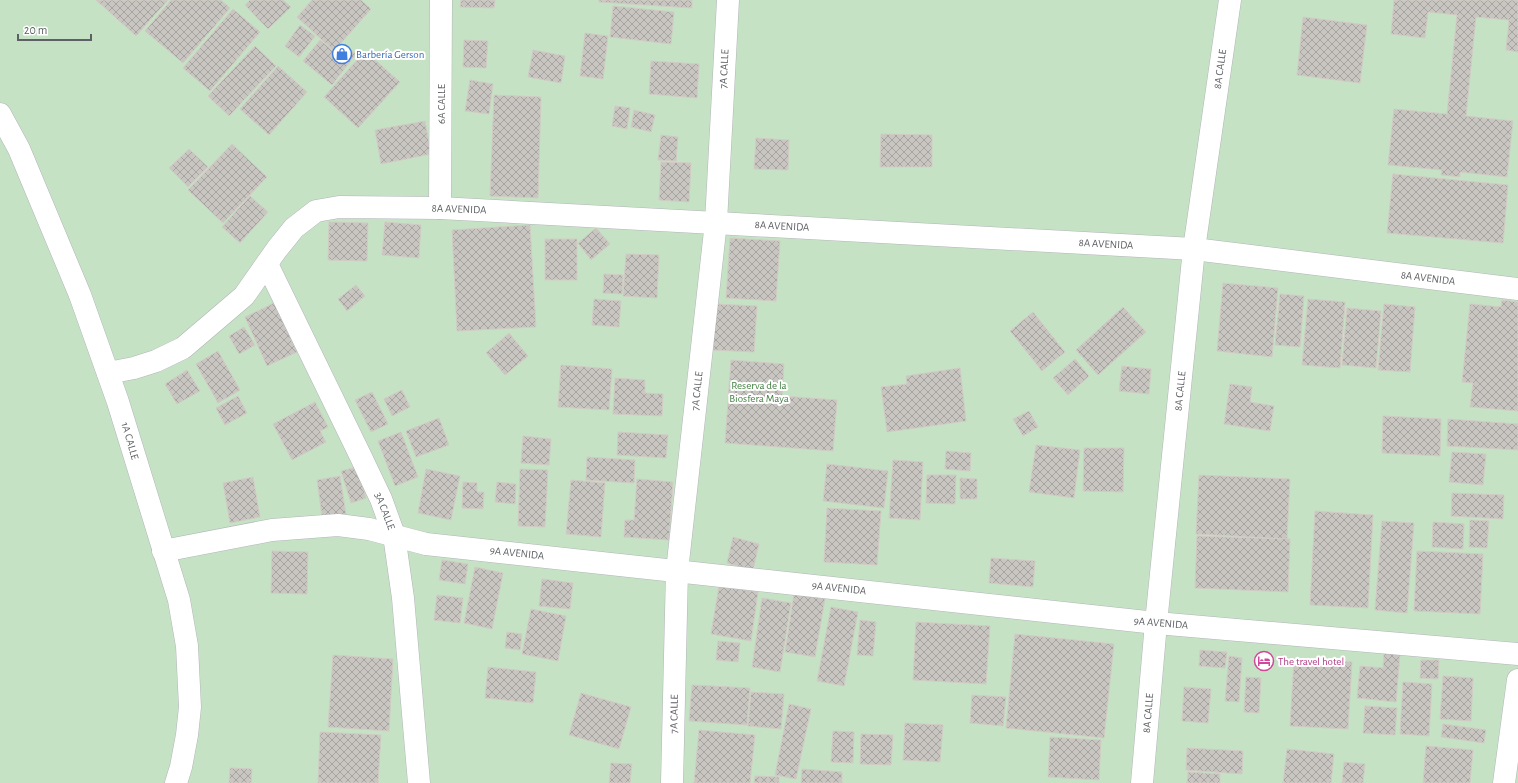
<svg xmlns="http://www.w3.org/2000/svg" width="1518" height="783" font-family="'Alegreya Sans',sans-serif">
  <style>
    .park { fill: #c6e2c5 }
    .building { fill: url(#building-cross-hatch); stroke: #d1ccc4 }
    .lines { fill: none; stroke-linecap: round; stroke-linejoin: round }
    .minor-casing { stroke: #b2b5b8; stroke-width: 23 }
    .minor { stroke: #fff; stroke-width: 22 }
    .labels { text-anchor: middle; dominant-baseline: central; stroke-width: 4; stroke-linejoin: round; paint-order: stroke }
    .shop-label { font-size: 11px; fill: #366cbe; stroke: #fff; text-anchor: start }
    .street-label { font-size: 11px; fill: #5d6064; stroke: #fff }
    .park-label { font-size: 11px; fill: #418040; stroke: #fff }
    .hotel-label { font-size: 11px; fill: #b23c85; stroke: #fff; text-anchor: start }
  </style>
  <defs>
    <pattern id="building-cross-hatch" width="8" height="8" patternUnits="userSpaceOnUse"><rect width="8" height="8" fill="#c9c6c2"/><path d="M0 0l8 8M0 8l8-8" fill="none" stroke="#a6a4a1"/></pattern>
  </defs>
  <rect width="100%" height="100%" fill="#edebe5"/>
  <rect class="park" x="0" y="0" width="1518" height="783"/>
  <g class="building">
    <path d="M96,0H168L136,36Z"/>
    <path d="M171,0H221L230,8L183,63L145,31Z"/>
    <path d="M250,0H283L291,7L268,29L245,5Z"/>
    <path d="M312,0H361L371,9L334,51L297,17Z"/>
    <path d="M461,0H495L494,8L460,7Z"/>
    <path d="M599,0H692V8L599,2Z"/>
    <path d="M1394,0H1518V52L1506,50L1509,20L1476,17L1466,116L1513,121L1507,177L1460,172V177L1441,175L1442,170L1388,165L1394,109L1447,114L1457,15L1428,12L1425,38L1391,34Z"/>
    <path d="M613,6L674,12L671,44L610,37Z"/>
    <path d="M233,9L260,32L210,91L183,68Z"/>
    <path d="M1303,17L1367,25L1360,83L1297,75Z"/>
    <path d="M300,25L315,36L299,57L285,46Z"/>
    <path d="M585,33L608,36L603,79L580,76Z"/>
    <path d="M320,40L338,55L345,46L356,54L332,85L303,61Z"/>
    <path d="M464,40L488,41L486,68L463,67Z"/>
    <path d="M255,46L276,66L229,116L208,96Z"/>
    <path d="M533,50L565,56L561,83L528,77Z"/>
    <path d="M365,51L400,82L358,128L324,97Z"/>
    <path d="M651,61L699,64L697,98L649,94Z"/>
    <path d="M278,66L307,92L269,135L240,109Z"/>
    <path d="M470,80L493,84L489,114L465,111Z"/>
    <path d="M494,95L541,97L538,198L490,196Z"/>
    <path d="M615,106L630,108L627,129L612,126Z"/>
    <path d="M634,110L655,115L651,132L631,127Z"/>
    <path d="M425,121L431,154L381,164L375,130Z"/>
    <path d="M881,134L932,135V167H880Z"/>
    <path d="M661,135L678,137L676,161L658,160Z"/>
    <path d="M756,138L789,140L788,170L754,169Z"/>
    <path d="M232,144L267,177L223,223L188,190Z"/>
    <path d="M189,149L208,167L188,187L169,168Z"/>
    <path d="M661,162L691,163L689,202L659,200Z"/>
    <path d="M1393,174L1508,185L1503,243L1387,233Z"/>
    <path d="M250,196L268,212L240,243L222,227Z"/>
    <path d="M329,222L368,223L367,261L328,260Z"/>
    <path d="M385,222L421,225L419,258L382,255Z"/>
    <path d="M530,225L536,327L457,331L452,230Z"/>
    <path d="M596,228L610,244L591,260L578,243Z"/>
    <path d="M730,238L780,241L776,301L726,298Z"/>
    <rect x="545" y="239" width="32" height="41"/>
    <path d="M626,254L659,255L657,298L623,296Z"/>
    <path d="M604,274L623,275L622,294L603,293Z"/>
    <path d="M1223,283L1278,288L1272,357L1217,351Z"/>
    <path d="M356,285L365,296L347,311L338,299Z"/>
    <path d="M1280,294L1304,296L1300,347L1275,345Z"/>
    <path d="M594,299L621,301L619,327L592,325Z"/>
    <path d="M1308,299L1345,302L1340,368L1302,365Z"/>
    <path d="M1502,300L1518,302V411L1470,407L1473,383L1462,382L1470,304L1501,307Z"/>
    <path d="M274,303L297,352L267,366L245,317Z"/>
    <path d="M715,304L757,306L754,352L713,350Z"/>
    <path d="M1384,304L1415,307L1410,372L1378,370Z"/>
    <path d="M1123,307L1146,332L1098,375L1076,350Z"/>
    <path d="M1347,308L1381,311L1376,368L1342,365Z"/>
    <path d="M1033,312L1065,352L1042,371L1010,331Z"/>
    <path d="M244,327L255,345L239,354L229,336Z"/>
    <path d="M509,333L528,356L505,375L486,353Z"/>
    <path d="M218,351L240,390L218,403L196,364Z"/>
    <path d="M1075,359L1089,376L1068,395L1053,378Z"/>
    <path d="M731,360L784,364L782,396L837,400L833,451L725,443Z"/>
    <path d="M561,365L612,369L609,410L558,407Z"/>
    <path d="M1122,366L1151,369L1149,394L1119,391Z"/>
    <path d="M960,368L966,421L887,432L881,387L907,384L906,376Z"/>
    <path d="M187,370L200,391L177,404L165,384Z"/>
    <path d="M615,378L645,380V393L663,394L662,416L613,414Z"/>
    <path d="M1230,384L1252,387L1250,402L1274,406L1270,431L1224,424Z"/>
    <path d="M402,390L410,407L392,416L384,399Z"/>
    <path d="M372,392L388,424L371,432L355,400Z"/>
    <path d="M238,396L247,413L225,425L216,408Z"/>
    <path d="M315,402L328,427L320,431L326,442L292,460L273,424Z"/>
    <path d="M1029,411L1038,427L1023,436L1013,419Z"/>
    <path d="M1383,416L1441,419L1440,456L1382,453Z"/>
    <path d="M439,418L449,445L416,457L406,431Z"/>
    <path d="M1448,419L1518,424V450L1447,446Z"/>
    <path d="M401,432L418,477L395,486L378,441Z"/>
    <path d="M618,432L668,435L666,458L617,455Z"/>
    <path d="M523,436L551,439L549,465L521,463Z"/>
    <path d="M1036,445L1080,450L1074,498L1029,492Z"/>
    <path d="M1084,448H1124L1123,492L1083,491Z"/>
    <path d="M946,451L971,453L970,471L945,469Z"/>
    <path d="M1452,452L1486,454L1483,485L1449,482Z"/>
    <path d="M587,457L635,460L634,483L586,480Z"/>
    <path d="M893,460L923,462L920,520L889,518Z"/>
    <path d="M827,464L888,471L884,508L823,501Z"/>
    <path d="M357,467L366,498L351,503L341,471Z"/>
    <path d="M426,469L460,476L451,520L418,513Z"/>
    <path d="M520,469L548,470L545,527L518,526Z"/>
    <path d="M927,475H956L955,504L926,503Z"/>
    <path d="M1199,475L1290,479L1287,539L1196,534Z"/>
    <path d="M340,476L346,514L322,517L317,480Z"/>
    <path d="M253,477L260,517L230,523L223,483Z"/>
    <path d="M960,478L977,479V499H960Z"/>
    <path d="M637,479L673,482L669,540L624,537L625,520H634Z"/>
    <path d="M571,480L605,483L601,537L566,534Z"/>
    <path d="M463,482L477,483V492H484L483,509L462,508Z"/>
    <path d="M497,482L516,484L515,504L495,502Z"/>
    <path d="M1452,493L1504,495L1503,519L1451,516Z"/>
    <path d="M827,508L881,511L877,565L824,562Z"/>
    <path d="M1315,511L1373,515L1368,608L1310,605Z"/>
    <path d="M1470,520L1489,521L1487,548L1469,547Z"/>
    <path d="M1382,521L1414,523L1407,613L1375,610Z"/>
    <path d="M1433,522L1464,524L1463,549L1432,547Z"/>
    <path d="M1197,536L1290,539L1288,592L1195,588Z"/>
    <path d="M733,537L759,544L753,570L727,563Z"/>
    <path d="M272,551L308,552L307,594L271,593Z"/>
    <path d="M1417,551L1483,554L1480,614L1414,611Z"/>
    <path d="M991,558L1035,561L1033,587L989,583Z"/>
    <path d="M442,560L468,564L465,584L439,580Z"/>
    <path d="M475,567L503,573L492,629L464,623Z"/>
    <path d="M542,579L573,583L570,609L539,606Z"/>
    <path d="M719,586L758,592L751,641L711,634Z"/>
    <path d="M794,594L825,599L815,657L785,652Z"/>
    <path d="M437,595L463,598L460,623L434,620Z"/>
    <path d="M762,598L791,603L780,672L752,667Z"/>
    <path d="M831,607L858,612L844,686L817,681Z"/>
    <path d="M531,609L566,616L558,661L522,654Z"/>
    <path d="M860,620L876,622L873,656L857,655Z"/>
    <path d="M916,622L990,626L986,684L913,680Z"/>
    <path d="M507,632L522,634L520,650L505,648Z"/>
    <path d="M1015,634L1114,644L1104,738L1006,728Z"/>
    <path d="M718,641L740,643L738,662L716,660Z"/>
    <path d="M1200,650L1227,652L1225,668L1199,666Z"/>
    <path d="M1384,653L1400,654L1396,702L1357,698L1360,666L1383,668Z"/>
    <path d="M333,655L393,659L389,731L328,727Z"/>
    <path d="M1229,656L1242,658L1239,702L1225,701Z"/>
    <path d="M1294,659L1352,662L1348,729L1290,726Z"/>
    <path d="M1421,660H1439L1438,679L1420,678Z"/>
    <path d="M488,667L536,672L533,703L485,698Z"/>
    <path d="M1443,676L1473,678L1471,721L1440,719Z"/>
    <path d="M1246,677L1261,678L1259,713L1244,712Z"/>
    <path d="M1403,682L1432,684L1429,736L1400,734Z"/>
    <path d="M692,685L750,688L747,725L689,721Z"/>
    <path d="M1184,687L1211,689L1208,723L1182,721Z"/>
    <path d="M751,692L784,694L781,729L748,726Z"/>
    <path d="M581,693L631,707L619,749L569,735Z"/>
    <path d="M972,695L1006,697L1003,726L970,723Z"/>
    <path d="M789,704L811,709L796,779L775,775Z"/>
    <path d="M1365,706L1397,708L1395,735L1363,733Z"/>
    <path d="M905,723L943,725L940,762L903,760Z"/>
    <path d="M1443,724L1486,730L1484,743L1441,737Z"/>
    <path d="M699,730L755,735L750,783H694Z"/>
    <path d="M833,731L854,732L853,763L831,762Z"/>
    <path d="M320,732L381,735L378,783H318Z"/>
    <path d="M861,734L893,735L891,765L860,764Z"/>
    <path d="M1050,737L1101,740L1099,780L1048,777Z"/>
    <path d="M1426,746L1473,750L1470,783H1423Z"/>
    <path d="M1187,748L1243,751L1242,774L1186,770Z"/>
    <path d="M1287,749L1334,754L1331,783H1283Z"/>
    <path d="M1344,762L1365,764L1363,783H1342Z"/>
    <path d="M611,763L632,764L630,783H609Z"/>
    <path d="M230,768L252,769L251,783H229Z"/>
    <path d="M802,769L842,772V783H801Z"/>
    <path d="M1188,772L1220,774V783H1187Z"/>
    <path d="M755,776L779,777V783H754Z"/>
  </g>
  <g class="lines">
    <defs>
      <g id="minor">
        <path d="M0,114L19,149L80,295L118,402L179,600L187,646L190,707L187,735L181,767L176,783"/>
        <path d="M440,208L441,0"/>
        <path d="M267,264L361,457L381,499L394,535L403,598L419,783"/>
        <path d="M108,373L134,368L156,361L183,348L244,296L277,249L294,228L316,211L339,207L440,208L1194,249L1518,289"/>
        <path d="M163,551L272,530L338,525L369,529L426,544L1156,623L1518,654"/>
        <path d="M672,783L677,571L716,222L728,0"/>
        <path d="M1142,783L1156,623L1194,249L1230,0"/>
        <path d="M1504,783L1518,680"/>
      </g>
    </defs>
    <use href="#minor" class="minor-casing"/>
    <use href="#minor" class="minor"/>
  </g>
  <defs>
    <symbol id="shop-ring" viewBox="-11 -11 22 22"><circle r="9.5" fill="#fff" stroke="#3f7fe0" stroke-width="1.5"/><path d="M-5-2.5h2.3a2.7 3.5 0 0 1 5.4 0H5L5.5 6h-11ZM-1.5-2.5h3a1.5 2.3 0 0 0-3 0Z" fill="#3f7fe0"/></symbol>
    <symbol id="hotel-ring" viewBox="-11 -11 22 22"><circle r="9.5" fill="#fff" stroke="#d1479c" stroke-width="1.5"/><path d="M-6-4.5h1.5V1H6V5H4.5V3h-9V5H-6ZM-4 0a1.8 1.8 0 1 1 3.6 0ZM.5 0V-2.5h3Q6-2.5 6 0Z" fill="#d1479c"/></symbol>
  </defs>
  <g fill-rule="evenodd">
    <use href="#shop-ring" x="331" y="43" width="22" height="22"/>
    <use href="#hotel-ring" x="1253" y="650" width="22" height="22"/>
  </g>
  <g class="labels">
    <g class="shop-label">
      <text x="356" y="54">Barbería Gerson</text>
    </g>
    <g class="street-label">
      <text transform="translate(724 69) rotate(-87)">7A CALLE</text>
      <text transform="translate(1220 69) rotate(-82)">8A CALLE</text>
      <text transform="translate(441 104) rotate(-90)">6A CALLE</text>
      <text transform="translate(459 209) rotate(2)">8A AVENIDA</text>
      <text transform="translate(782 226) rotate(3)">8A AVENIDA</text>
      <text transform="translate(1106 244) rotate(3)">8A AVENIDA</text>
      <text transform="translate(1428 278) rotate(7)">8A AVENIDA</text>
      <text transform="translate(697 391) rotate(-84)">7A CALLE</text>
      <text transform="translate(1180 391) rotate(-84)">8A CALLE</text>
      <text transform="translate(130 441) rotate(74)">1A CALLE</text>
      <text transform="translate(385 511) rotate(69)">3A CALLE</text>
      <text transform="translate(517 553) rotate(6)">9A AVENIDA</text>
      <text transform="translate(839 588) rotate(6)">9A AVENIDA</text>
      <text transform="translate(1161 623) rotate(5)">9A AVENIDA</text>
      <text transform="translate(1148 713) rotate(-85)">8A CALLE</text>
      <text transform="translate(674 714) rotate(-89)">7A CALLE</text>
    </g>
    <g class="park-label">
      <text x="759" y="385">Reserva de la<tspan x="759" dy="13">Biosfera Maya</tspan></text>
    </g>
    <g class="hotel-label">
      <text x="1278" y="661">The travel hotel</text>
    </g>
  </g>
  <path d="M18 34v6h73v-6" fill="none" stroke="#5d6064" stroke-width="2"/>
  <text x="24" y="34" font-size="12" fill="#5d6064" stroke="#ffffff" stroke-width="3" paint-order="stroke">20 m</text>
</svg>
